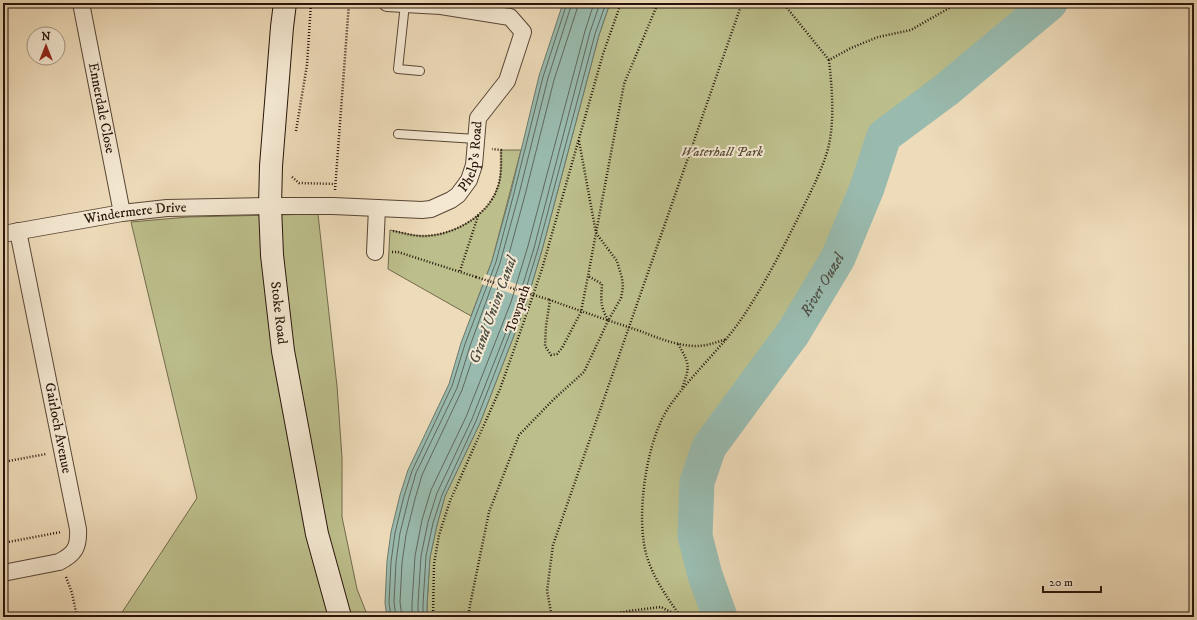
<svg xmlns="http://www.w3.org/2000/svg" width="1197" height="620" font-family="'IM FELL DW Pica',serif">
  <style>
    .green { fill: #bcbf8c; stroke: #726a4c }
    .water { fill: #99bbaf; stroke: #6b796d }
    .pier { fill: #eedbb9 }
    .lines { fill: none; stroke-linecap: round; stroke-linejoin: round }
    .shore { stroke: #60685d; stroke-width: 1 }
    .river { stroke: #99bbaf; stroke-width: 35 }
    .lane-casing { stroke: #594636; stroke-width: 10 }
    .street-casing { stroke: #594636; stroke-width: 18 }
    .secondary-casing { stroke: #27150b; stroke-width: 24 }
    .path { stroke: #27150b; stroke-width: 2.5; stroke-dasharray: 1 2; stroke-linecap: butt }
    .lane { stroke: #f4e8d2; stroke-width: 8 }
    .street { stroke: #f4e8d2; stroke-width: 16 }
    .secondary { stroke: #f4e8d2; stroke-width: 22 }
    .path-bridge { stroke: #27150b; stroke-width: 2.5; stroke-dasharray: 1 2; stroke-linecap: butt }
    .labels { text-anchor: middle; dominant-baseline: central; stroke-width: 4; stroke-linejoin: round; paint-order: stroke }
    .street-label { font-size: 14px; fill: #27150b; stroke: #f4e8d2 }
    .park-label { font-size: 14px; font-style: italic; fill: #5b5038; stroke: #f4e8d2 }
    .water-label { font-size: 15px; font-style: italic; fill: #4f4f44; stroke: #f4e8d2 }
  </style>
  <rect width="100%" height="100%" fill="#eedbb9"/>
  <filter id="stains"><feTurbulence type="fractalNoise" baseFrequency=".005" numOctaves="4"/><feColorMatrix values="0 0 0 0 .2 0 0 0 0 .09 0 0 0 0 .02 0 0 0 .5 -.17"/></filter>
  <radialGradient id="worn" r=".72"><stop offset=".6" stop-color="#630" stop-opacity="0"/><stop offset="1" stop-color="#630" stop-opacity=".3"/></radialGradient>
  <g class="green">
    <path d="M610,3H1050L946,90L884,136L867,188L838,258L793,333L709,447L697,482L695,536L705,575L720,617H427V605L430,557L437,525L445,496L480,423L525,307L542,250L599,35Z"/>
    <path d="M501,150H521L492,261L471,316L388,269L390,230C401,232 412,236 423,236C452,236 487,217 497,189C502,177 501,163 501,150Z"/>
    <path d="M318,214L337,386L342,458V517L357,589L368,617H119L197,498L131,222L188,217Z"/>
  </g>
  <path class="water" d="M563,3H610L599,35L542,250L525,307L480,423L445,496L437,525L430,557L427,605V617H387L385,603L387,561L391,532L400,495L408,470L449,384L461,343L492,261L511,192L539,76Z"/>
  <path class="pier" d="M485,274L533,289L529,299L481,284Z"/>
  <g class="lines">
    <g class="shore">
      <path d="M391,617L389,603L391,562L395,533L404,496L412,471L452,386L465,344L496,262L514,193L543,77L567,3"/>
      <path d="M396,617L394,602L396,562L400,533L409,497L416,473L457,388L470,346L500,263L519,194L548,78L572,3"/>
      <path d="M402,617L400,602L402,563L406,535L415,499L422,475L462,390L476,348L506,265L525,195L554,80L577,9L578,3"/>
      <path d="M412,617V604L415,556L422,520L431,490L466,417L511,302L528,246L585,31L594,3"/>
      <path d="M418,617V604L421,556L428,522L437,493L472,419L517,304L534,248L590,32L600,3"/>
      <path d="M423,617V604L426,556L433,523L442,495L476,421L521,305L538,249L595,34L606,3"/>
    </g>
    <path class="river" id="s1" d="M720,617L705,575L695,536L697,482L709,447L793,333L838,258L867,188L884,136L946,90L1050,3"/>
    <defs>
      <g id="lane">
        <path d="M405,4L398,69L420,71"/>
        <path d="M398,134L476,139"/>
      </g>
      <g id="street">
        <path id="s2" d="M81,3L122,213"/>
        <path id="s3" d="M3,234L122,213L167,208L270,206H333L422,210L431,209L451,200L458,195L469,180L474,165L478,118L507,81L523,32L510,17L441,6L387,3"/>
        <path d="M375,252L377,208"/>
        <path d="M3,573L59,562C75,554 79,547 78,529L18,231"/>
      </g>
      <g id="secondary">
        <path id="s4" d="M285,3L282,27L271,166L270,206L272,255L283,351L317,534L340,617"/>
      </g>
    </defs>
    <use href="#lane" class="lane-casing"/>
    <use href="#street" class="street-casing"/>
    <use href="#secondary" class="secondary-casing"/>
    <g class="path">
      <path d="M783,3L829,60"/>
      <path d="M296,131L307,65L311,3"/>
      <path d="M579,141L596,233L588,276"/>
      <path d="M292,177L299,183L335,184"/>
      <path d="M335,190L349,3"/>
      <path d="M393,231C403,233 413,236 423,236C452,236 487,217 497,189C502,177 501,163 501,150L492,149"/>
      <path d="M392,252H398L476,277"/>
      <path d="M460,271L478,216"/>
      <path d="M608,320C600,306 601,300 602,284L588,276L581,312L562,348L557,354L551,355L545,346L546,326L550,300C580,311 610,321 640,331C658,338 677,346 697,346C707,346 717,342 727,339"/>
      <path d="M678,344C690,364 690,367 682,388"/>
      <path d="M3,462L46,454"/>
      <path d="M3,543L61,532"/>
      <path d="M66,577L72,593L77,617"/>
      <path d="M433,617L434,564L439,535L450,501L500,389L522,327L542,269L603,54L621,3"/>
      <path d="M468,617L470,605L489,512L519,435L554,399L584,372L608,321L621,298L623,287L622,278L617,261L596,233L624,84L658,3"/>
      <path d="M552,617L547,591L553,545L742,3"/>
      <path d="M603,617L628,611L661,607L679,616"/>
      <path d="M681,617C668,599 654,579 647,557C635,519 646,440 669,407C690,376 719,351 740,321C762,289 781,252 798,218C809,195 821,173 828,149C835,120 832,89 829,60L851,48L878,37L911,30L958,3"/>
    </g>
    <use href="#lane" class="lane"/>
    <use href="#street" class="street"/>
    <use href="#secondary" class="secondary"/>
    <path class="path-bridge" d="M476,277L550,300"/>
  </g>
  <g class="labels">
    <g class="street-label">
      <text stroke="none"><textPath href="#s2" startOffset="107">Ennerdale Close</textPath></text>
      <text stroke="none"><textPath href="#s3" startOffset="503">Phelp's Road</textPath></text>
      <text stroke="none"><textPath href="#s3" startOffset="134">Windermere Drive</textPath></text>
      <text transform="translate(518 309) rotate(-71)">Towpath</text>
      <text stroke="none"><textPath href="#s4" startOffset="311">Stoke Road</textPath></text>
      <text transform="translate(58 428) rotate(79)">Gairloch Avenue</text>
    </g>
    <g class="park-label">
      <text x="722" y="152">Waterhall Park</text>
    </g>
    <g class="water-label">
      <text stroke="none"><textPath href="#s1" startOffset="374">River Ouzel</textPath></text>
      <text transform="translate(493 310) rotate(-70)">Grand Union Canal</text>
    </g>
  </g>
  <rect width="1197" height="620" fill="none" stroke="#eedbb9" stroke-width="16"/>
  <rect x="4" y="4" width="1189" height="612" fill="none" stroke="#27150b" stroke-width="2"/>
  <rect x="8" y="8" width="1181" height="604" fill="none" stroke="#27150b"/>
  <g transform="translate(46 46)"><circle r="19" fill="#f4e8d2" stroke="#a29482"/>
  <path d="M0-3L7 15L0 10L-7 15Z" fill="#8f2418"/>
  <text y="-6" font-size="11" font-weight="bold" text-anchor="middle" fill="#27150b">N</text>
  </g>
  <path d="M1043 586v6h58v-6" fill="none" stroke="#27150b" stroke-width="2"/>
  <text x="1049" y="586" font-size="12" fill="#27150b" stroke="#f4e8d2" stroke-width="3" paint-order="stroke">20 m</text>
  <rect width="100%" height="100%" filter="url(#stains)"/>
  <rect width="100%" height="100%" fill="url(#worn)"/>
</svg>
